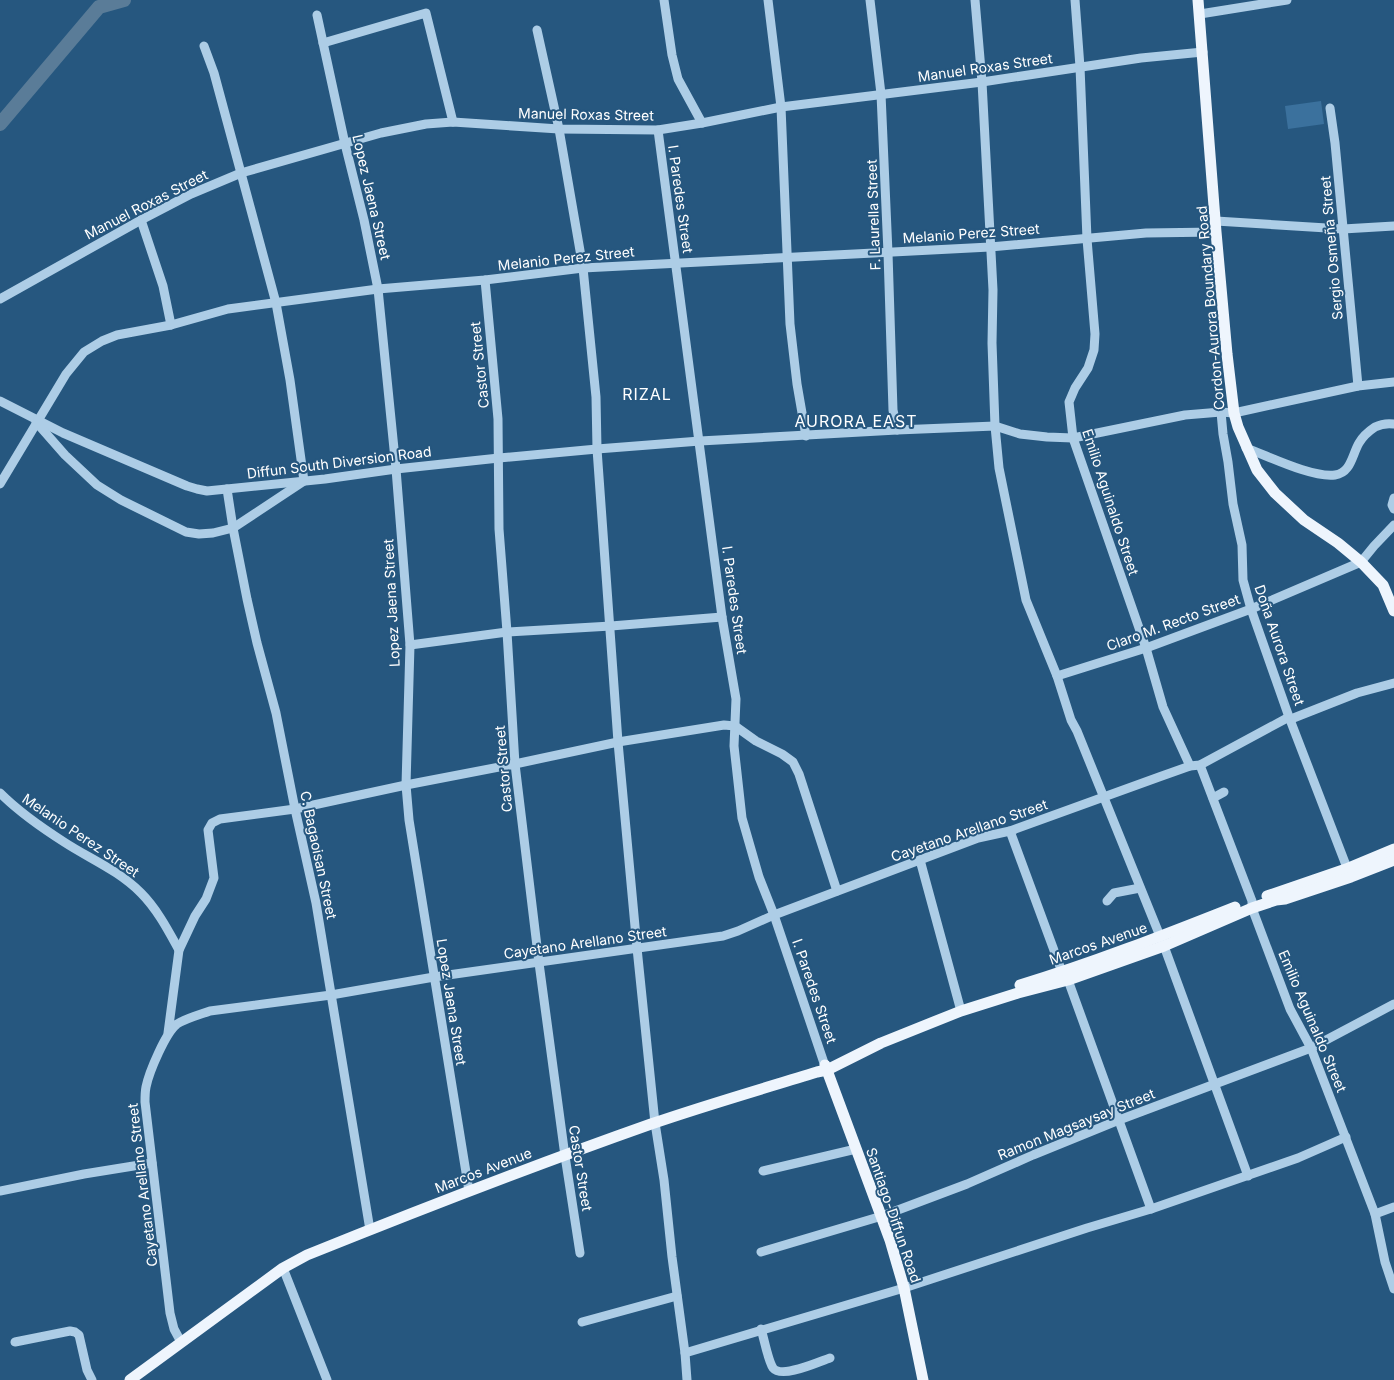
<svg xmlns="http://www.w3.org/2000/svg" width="1394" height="1380" font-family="Inter,sans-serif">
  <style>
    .green { fill: #3b719d }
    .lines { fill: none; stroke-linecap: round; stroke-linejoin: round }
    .river { stroke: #5a7c98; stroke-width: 14 }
    .minor { stroke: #adcde6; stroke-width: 9 }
    .major { stroke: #eef5fd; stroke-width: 11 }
    .labels { text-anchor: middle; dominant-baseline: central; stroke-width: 4; stroke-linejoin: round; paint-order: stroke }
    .street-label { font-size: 14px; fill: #fff; stroke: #26577f }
    .quarter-label { font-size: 16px; letter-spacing: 1px; fill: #fff; stroke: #26577f }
  </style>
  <rect width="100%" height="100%" fill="#26577f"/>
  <path class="green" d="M1321,101L1324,124L1288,129L1285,106Z"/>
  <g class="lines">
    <path class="river" d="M0,124L99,7L124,0"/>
    <g class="minor">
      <path d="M664,0L672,55L678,79L702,123"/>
      <path d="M768,0L781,107L790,324L797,384L806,436"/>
      <path d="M870,0L881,94L888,253L893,410L897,430"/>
      <path d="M975,0L982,82L993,290L992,343L995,426L999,468L1026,600L1057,676L1071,720L1077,731L1164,946L1248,1176"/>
      <path d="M1075,0L1080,67L1087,239L1095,334L1094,350L1088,368L1075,388L1069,402L1073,438L1146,648L1163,707L1190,766"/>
      <path d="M1200,14L1287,0"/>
      <path d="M317,15L345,144L364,220L378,289L396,469L410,645L406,785L409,820L469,1191"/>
      <path d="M537,30L559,129L583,268L596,397L597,449L618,742L637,948L655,1123L664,1180L672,1257L685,1353L687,1380"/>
      <path d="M323,43L426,13L453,122"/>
      <path d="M1330,108L1335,143L1358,386"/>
      <path d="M658,130L722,617L736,699L734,746L742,818L759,877L774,915L824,1063"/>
      <path d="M141,220L163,286L171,325"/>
      <path d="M1216,221L1343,229L1394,226"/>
      <path d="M485,280L498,419L499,529L507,632L515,764L539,963L565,1156L580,1253"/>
      <path d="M0,299L141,220L191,194L241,173L381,133L426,124L453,122L559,129L658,130L702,123L781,107L982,82L1141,58L1203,52"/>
      <path d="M0,401L63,433L187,486L197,489L207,491L325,479L396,469L499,458L597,449L700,441L897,430L995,426L1020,434L1047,437L1073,438L1185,415L1221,412L1234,413L1358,386L1394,382"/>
      <path d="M1221,412L1223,434L1228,462L1233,504L1242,545L1243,580L1251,609L1289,717L1349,873"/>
      <path d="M36,422L65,455L97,485L121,500L186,532L199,534L213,533L233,528L304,481L290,380L276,303L214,73L204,46"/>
      <path d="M1246,448C1268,456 1312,478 1335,475C1351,473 1352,455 1359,443C1363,436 1369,431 1375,427C1381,424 1387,423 1394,424"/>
      <path d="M0,484L66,374L84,352L102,341L117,335L171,325L228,309L378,289L485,280L583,268L990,247L1146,233L1216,232"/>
      <path d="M227,489L233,528L247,599L257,643L276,713L295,809L316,903L370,1230"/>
      <path d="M1394,498L1392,505L1394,509"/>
      <path d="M410,645L507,632L611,626L722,617"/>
      <path d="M1057,676L1146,648L1251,609L1361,562L1374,546L1394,525"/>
      <path d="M1291,719L1357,693L1394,683"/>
      <path d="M1200,765L1252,901V908L1290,1009L1311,1048L1375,1214L1385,1262L1394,1289"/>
      <path d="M0,793C19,812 42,828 64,842C90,859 118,870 141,893C157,909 168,930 179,950"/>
      <path d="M1213,798L1224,792"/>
      <path d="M1010,831L1062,972L1068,980L1151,1209"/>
      <path d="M920,860L961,1011"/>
      <path d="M1107,901L1114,893L1140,888"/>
      <path d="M168,1033L179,950L195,916L206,899L214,878L208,830L212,823L220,819L295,809L406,785L515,764L618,742L724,725L735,726L756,741L782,754L793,762L799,774L837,891"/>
      <path d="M763,1171L856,1149"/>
      <path d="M0,1191L84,1174L152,1163"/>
      <path d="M1375,1214L1394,1207"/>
      <path d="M761,1252L882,1216L967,1184L1033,1155L1119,1120L1311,1048L1394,1004"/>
      <path d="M283,1268L327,1380"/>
      <path d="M582,1322L677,1296"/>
      <path d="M761,1329C764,1338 768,1361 773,1368C782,1379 818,1362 830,1358"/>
      <path d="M15,1342L70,1331L75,1332L79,1335L87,1370L92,1380"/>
      <path d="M181,1342L174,1329L170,1313L145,1102C145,1097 145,1092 146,1087C149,1072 166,1032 177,1024C187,1018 199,1015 210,1011L331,995L434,977L723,936L738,931L774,915L978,838L1010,831L1159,777L1190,766L1200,765L1289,717"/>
      <path d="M685,1353L904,1288L1087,1228L1151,1209L1298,1158L1346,1137"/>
    </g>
    <g class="major">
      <path d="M1198,0L1216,232L1227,354L1234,413L1238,427L1257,470L1275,493L1304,520L1338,543L1361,562L1383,585L1394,611"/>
      <path d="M1267,896L1346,869L1394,849"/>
      <path d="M1020,985C1093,963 1164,935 1235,907"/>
      <path d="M825,1065L890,1240L904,1288L923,1380"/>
      <path d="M130,1380L283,1268L307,1255C421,1209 535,1165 651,1124C706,1105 762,1089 817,1072L827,1070L881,1043L961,1011L1018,993L1068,980L1164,946L1252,908L1276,900L1285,899L1351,877L1394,860"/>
    </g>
  </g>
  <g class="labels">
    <g class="street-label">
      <text transform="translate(985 67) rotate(-8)">Manuel Roxas Street</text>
      <text transform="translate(586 114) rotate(1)">Manuel Roxas Street</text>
      <text transform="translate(372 197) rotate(77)">Lopez Jaena Street</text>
      <text transform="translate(681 199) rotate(82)">I. Paredes Street</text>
      <text transform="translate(146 204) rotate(-27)">Manuel Roxas Street</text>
      <text transform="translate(873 215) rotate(-92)">F. Laurella Street</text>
      <text transform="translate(971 233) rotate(-4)">Melanio Perez Street</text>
      <text transform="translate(1331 248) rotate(-95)">Sergio Osmeña Street</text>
      <text transform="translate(566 258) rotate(-6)">Melanio Perez Street</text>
      <text transform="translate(1210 308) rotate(-95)">Cordon-Aurora Boundary Road</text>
      <text transform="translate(479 365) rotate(-96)">Castor Street</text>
      <text transform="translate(339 462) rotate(-7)">Diffun South Diversion Road</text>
      <text transform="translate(1111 502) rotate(72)">Emilio Aguinaldo Street</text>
      <text transform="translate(735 600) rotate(82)">I. Paredes Street</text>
      <text transform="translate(391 603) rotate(-93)">Lopez Jaena Street</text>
      <text transform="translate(1173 622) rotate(-20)">Claro M. Recto Street</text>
      <text transform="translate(1280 645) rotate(71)">Doña Aurora Street</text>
      <text transform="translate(503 769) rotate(-95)">Castor Street</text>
      <text transform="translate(969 830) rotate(-19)">Cayetano Arellano Street</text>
      <text transform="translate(81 835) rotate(34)">Melanio Perez Street</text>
      <text transform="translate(319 855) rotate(78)">C. Bagaoisan Street</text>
      <text transform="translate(585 942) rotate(-8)">Cayetano Arellano Street</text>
      <text transform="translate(1098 943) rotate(-19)">Marcos Avenue</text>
      <text transform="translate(815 991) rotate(71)">I. Paredes Street</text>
      <text transform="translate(452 1002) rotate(81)">Lopez Jaena Street</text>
      <text transform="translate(1313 1021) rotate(67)">Emilio Aguinaldo Street</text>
      <text transform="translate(1076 1124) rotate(-22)">Ramon Magsaysay Street</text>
      <text transform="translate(581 1168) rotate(81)">Castor Street</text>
      <text transform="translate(483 1170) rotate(-21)">Marcos Avenue</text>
      <text transform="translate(142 1185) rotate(-97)">Cayetano Arellano Street</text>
      <text transform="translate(894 1215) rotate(71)">Santiago-Diffun Road</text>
    </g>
    <g class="quarter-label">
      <text x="647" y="394">RIZAL</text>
      <text x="856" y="421">AURORA EAST</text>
    </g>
  </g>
</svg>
